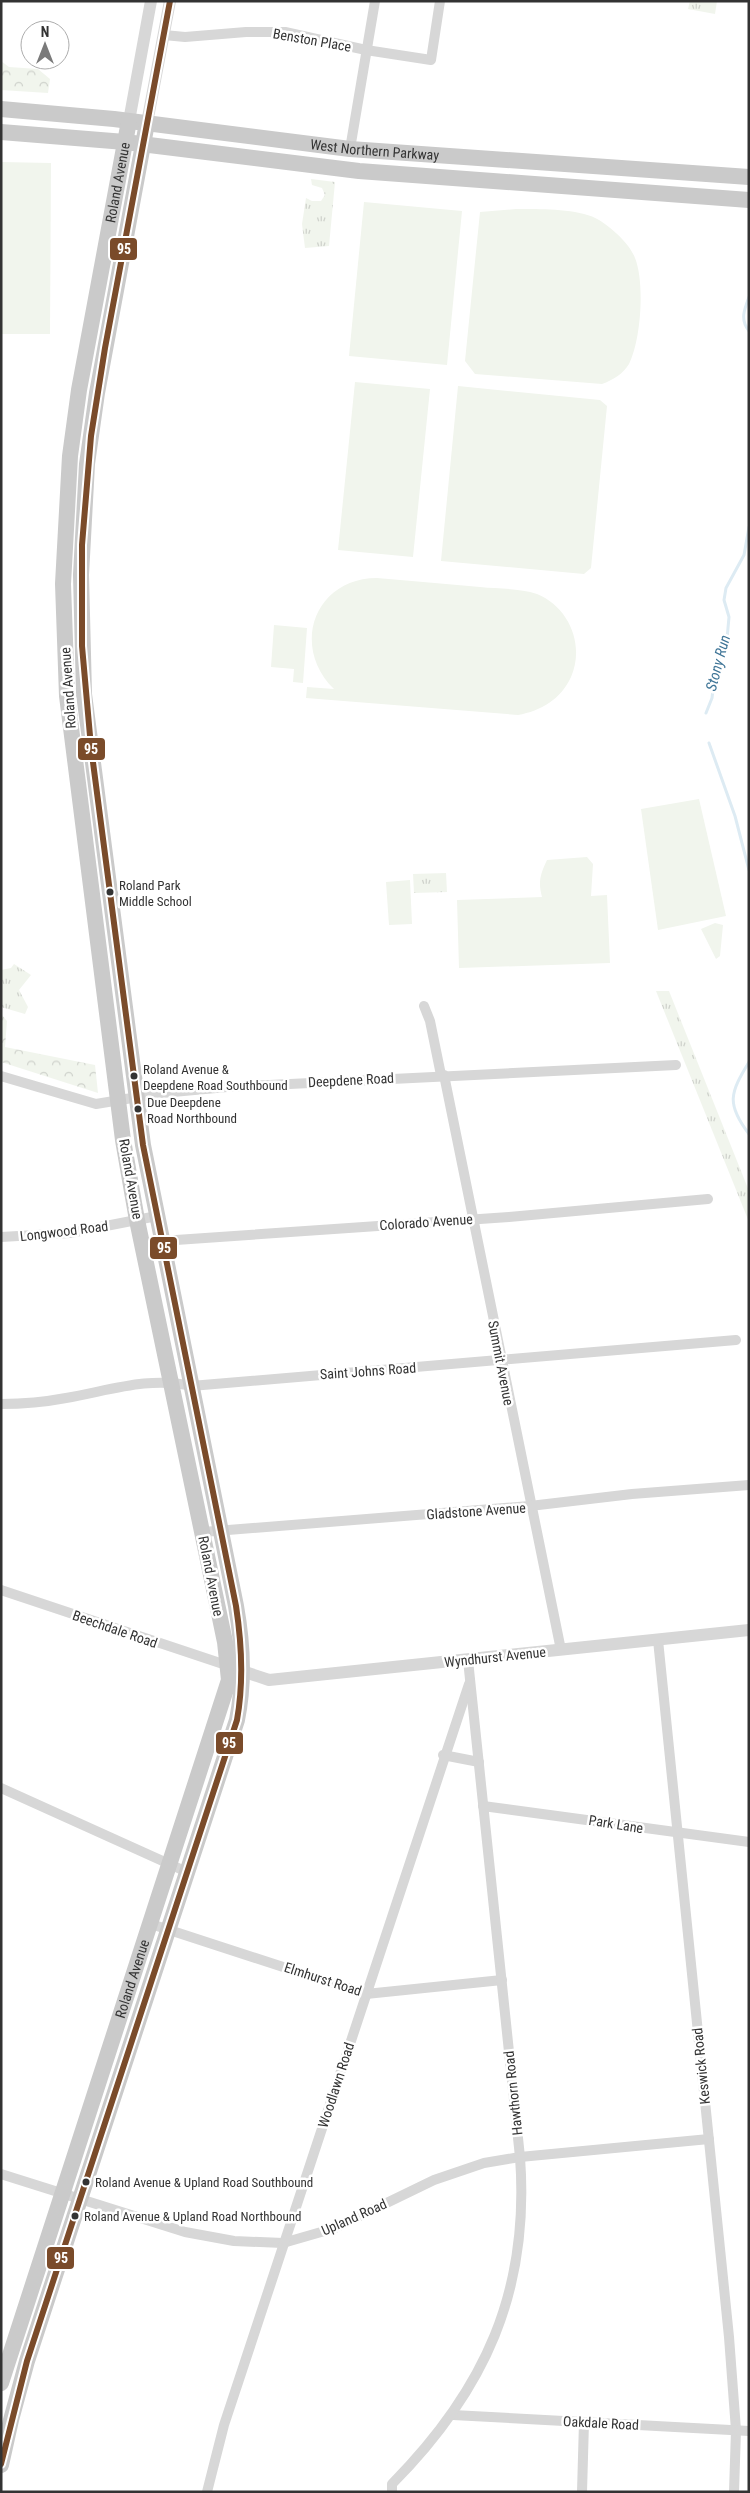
<svg xmlns="http://www.w3.org/2000/svg" width="750" height="2493" font-family="'Roboto Condensed',sans-serif">
  <style>
    .forest { fill: url(#forest-crowns) }
    .park { fill: url(#park-tufts) }
    .pitch { fill: #f1f5ed }
    .lines { fill: none; stroke-linecap: round; stroke-linejoin: round }
    .stream { stroke: #ddebf3; stroke-width: 3 }
    .minor { stroke: #d7d7d7; stroke-width: 10 }
    .tertiary { stroke: #d7d7d7; stroke-width: 12 }
    .primary { stroke: #cacaca; stroke-width: 16 }
    .bus-1-casing { stroke: #fff; stroke-width: 10 }
    .bus-1 { stroke: #7a4b2a; stroke-width: 6 }
    .bus-dot { fill: #333; stroke: #fff; stroke-width: 2 }
    .labels { text-anchor: middle; dominant-baseline: central; stroke-width: 5; stroke-linejoin: round; paint-order: stroke }
    .bus-label { font-size: 13px; fill: #333; stroke: #fff; text-anchor: start }
    .street-label { font-size: 14px; fill: #333; stroke: #fff }
    .water-label { font-size: 15px; font-style: italic; fill: #3f7597; stroke: #fff }
    .line-badge { stroke: #fff; stroke-width: 2 }
    .badge-label { font-size: 14px; text-anchor: middle; font-weight: bold; fill: #fff }
  </style>
  <defs>
    <pattern id="forest-crowns" width="20" height="18" patternUnits="userSpaceOnUse" patternTransform="scale(1.25)"><rect width="20" height="18" fill="#f1f5ed"/><path d="M2 6a3 3 0 1 1 6 0M12 15a3 3 0 1 1 6 0" fill="none" stroke="#cfd2cc"/></pattern>
    <pattern id="park-tufts" width="24" height="20" patternUnits="userSpaceOnUse" patternTransform="scale(1.25)"><rect width="24" height="20" fill="#f1f5ed"/><path d="M3 7l-1-3M5 7V3M7 7l1-3M15 17l-1-3M17 17v-4M19 17l1-3" fill="none" stroke="#cfd2cc"/></pattern>
  </defs>
  <rect width="100%" height="100%" fill="#fff"/>
  <g class="forest">
    <path d="M1,61L9,67L38,69L50,79L48,93L1,90Z"/>
    <path d="M1,1014L7,1021L5,1047L95,1065L98,1093L1,1062Z"/>
  </g>
  <g class="park">
    <path d="M690,1H717L715,14L688,9Z"/>
    <path d="M311,179L335,182L329,246L305,248L302,224L306,198L312,201H321L325,195L322,188L312,185Z"/>
    <path d="M446,873L447,892L414,893L413,874Z"/>
    <path d="M14,964L31,975L19,990L28,1007L25,1014L1,1007V970L11,968Z"/>
    <path d="M656,991H669L749,1191V1222Z"/>
  </g>
  <g class="pitch">
    <path d="M1,162L51,163L50,334H1Z"/>
    <path d="M364,202L462,211L447,365L349,356Z"/>
    <path d="M516,209C538,209 580,208 599,220C612,228 630,244 635,258C645,283 641,340 629,364C623,374 613,380 602,384L475,374L465,361L480,212Z"/>
    <path d="M355,382L430,389L413,557L338,550Z"/>
    <path d="M458,386L600,400L607,406L591,568L584,574L441,561Z"/>
    <path d="M377,578C412,581 446,584 480,587C499,589 520,588 537,594C569,607 585,645 571,677C561,699 541,711 518,715L306,698L307,687L334,689C290,646 315,578 377,578Z"/>
    <path d="M274,625L307,628L303,683L293,682L294,669L271,667Z"/>
    <path d="M699,799L726,916L658,930L641,809Z"/>
    <path d="M587,857L593,864L591,896L607,895L610,963L459,968L457,900L542,897C538,882 540,875 547,860Z"/>
    <path d="M410,880L412,924L389,925L386,882Z"/>
    <path d="M715,923L723,925L720,956L716,959L701,929Z"/>
  </g>
  <g class="lines">
    <g class="stream">
      <path d="M749,297C744,310 740,320 749,331"/>
      <path d="M706,713L712,698L716,666L727,639L729,617L724,600L726,588L744,555L749,527"/>
      <path d="M709,743L735,816L749,870"/>
      <path d="M749,1062C730,1093 726,1104 749,1134"/>
    </g>
    <g class="minor">
      <path d="M164,35L185,37L246,32H285L366,50L431,60L440,1"/>
      <path d="M350,149L375,1"/>
      <path d="M424,1006L430,1021L441,1075"/>
      <path d="M444,1075L561,1650"/>
      <path d="M1,1076L96,1104L162,1093L227,1087L676,1065"/>
      <path d="M1,1237L70,1233L157,1216"/>
      <path d="M144,1247L176,1240L509,1217L708,1199"/>
      <path d="M1,1404C23,1404 45,1402 66,1398C108,1391 149,1376 191,1386L736,1340"/>
      <path d="M203,1532L530,1506L632,1494L749,1485"/>
      <path d="M1,1590L229,1666"/>
      <path d="M658,1640L729,2337L736,2430L734,2492"/>
      <path d="M443,1755L479,1762"/>
      <path d="M1,1788L187,1872"/>
      <path d="M483,1806L749,1842"/>
      <path d="M151,1924L366,1994L502,1980"/>
      <path d="M1,2174L185,2232L234,2241L283,2243L335,2228L434,2180L484,2163L520,2157L709,2139"/>
      <path d="M453,2415L749,2431"/>
      <path d="M207,2492L224,2425L469,1684"/>
      <path d="M392,2492V2484C485,2390 530,2291 520,2157L468,1660"/>
      <path d="M582,2492L584,2422"/>
    </g>
    <g class="tertiary">
      <path d="M129,121L151,1"/>
      <path d="M147,123L170,1"/>
      <path d="M236,1669L269,1680L749,1630"/>
    </g>
    <g class="primary">
      <path id="s1" d="M1,109L114,119L350,149L749,177"/>
      <path d="M1,132L125,142L359,171L749,200"/>
      <path id="s2" d="M1,2383L229,1680L225,1642L137,1220L123,1140L67,696L63,584L70,456L79,390L129,121"/>
      <path d="M1,2465L11,2420L27,2361L237,1720C245,1681 243,1645 236,1606L143,1145L84,694L81,575L87,464L97,393L147,123"/>
    </g>
    <defs>
      <path id="bus-1" d="M1,2464L27,2361L237,1720C244,1681 242,1645 236,1606L143,1145L91,747L82,646V545L91,436L105,348L170,1"/>
    </defs>
    <use href="#bus-1" class="bus-1-casing"/>
    <use href="#bus-1" class="bus-1"/>
  </g>
  <g class="bus-dot">
    <circle cx="110" cy="892" r="4.5"/>
    <circle cx="134" cy="1076" r="4.5"/>
    <circle cx="138" cy="1109" r="4.5"/>
    <circle cx="86" cy="2182" r="4.5"/>
    <circle cx="75" cy="2216" r="4.5"/>
  </g>
  <g class="labels">
    <g class="bus-label">
      <text x="119" y="885">Roland Park<tspan x="119" dy="16">Middle School</tspan></text>
      <text x="143" y="1069">Roland Avenue &amp;<tspan x="143" dy="16">Deepdene Road Southbound</tspan></text>
      <text x="147" y="1102">Due Deepdene<tspan x="147" dy="16">Road Northbound</tspan></text>
      <text x="95" y="2182">Roland Avenue &amp; Upland Road Southbound</text>
      <text x="84" y="2216">Roland Avenue &amp; Upland Road Northbound</text>
    </g>
    <g class="street-label">
      <text transform="translate(312 40) rotate(10)">Benston Place</text>
      <text stroke="none"><textPath href="#s1" startOffset="376">West Northern Parkway</textPath></text>
      <text stroke="none"><textPath href="#s2" startOffset="2255">Roland Avenue</textPath></text>
      <text transform="translate(68 688) rotate(-94)">Roland Avenue</text>
      <text transform="translate(351 1080) rotate(-3)">Deepdene Road</text>
      <text transform="translate(131 1179) rotate(80)">Roland Avenue</text>
      <text transform="translate(426 1222) rotate(-4)">Colorado Avenue</text>
      <text transform="translate(64 1231) rotate(-7)">Longwood Road</text>
      <text transform="translate(501 1363) rotate(79)">Summit Avenue</text>
      <text transform="translate(368 1371) rotate(-4)">Saint Johns Road</text>
      <text transform="translate(476 1511) rotate(-4)">Gladstone Avenue</text>
      <text transform="translate(211 1576) rotate(79)">Roland Avenue</text>
      <text transform="translate(115 1629) rotate(19)">Beechdale Road</text>
      <text transform="translate(495 1657) rotate(-6)">Wyndhurst Avenue</text>
      <text transform="translate(616 1824) rotate(9)">Park Lane</text>
      <text stroke="none"><textPath href="#s2" startOffset="425">Roland Avenue</textPath></text>
      <text transform="translate(323 1979) rotate(18)">Elmhurst Road</text>
      <text transform="translate(701 2066) rotate(-96)">Keswick Road</text>
      <text transform="translate(336 2085) rotate(-72)">Woodlawn Road</text>
      <text transform="translate(513 2093) rotate(-96)">Hawthorn Road</text>
      <text transform="translate(354 2217) rotate(-24)">Upland Road</text>
      <text transform="translate(601 2423) rotate(3)">Oakdale Road</text>
    </g>
    <g class="water-label">
      <text transform="translate(718 663) rotate(-75)">Stony Run</text>
    </g>
  </g>
  <g class="line-badge">
    <rect x="109" y="237" width="29" height="24" rx="5" fill="#7a4b2a"/>
    <rect x="77" y="737" width="29" height="24" rx="5" fill="#7a4b2a"/>
    <rect x="149" y="1236" width="29" height="24" rx="5" fill="#7a4b2a"/>
    <rect x="215" y="1731" width="29" height="24" rx="5" fill="#7a4b2a"/>
    <rect x="46" y="2246" width="29" height="24" rx="5" fill="#7a4b2a"/>
  </g>
  <g class="badge-label">
    <text x="124" y="254">95</text>
    <text x="91" y="754">95</text>
    <text x="164" y="1253">95</text>
    <text x="229" y="1748">95</text>
    <text x="61" y="2263">95</text>
  </g>
  <rect width="750" height="2493" fill="none" stroke="#333333" stroke-width="5"/>
  <g transform="translate(45 45)"><circle r="24" fill="#ffffff" stroke="#adadad"/>
  <path d="M0-4L9 19L0 12L-9 19Z" fill="#7a7a7a"/>
  <text y="-8" font-size="14" font-weight="bold" text-anchor="middle" fill="#333333">N</text>
  </g>
</svg>
